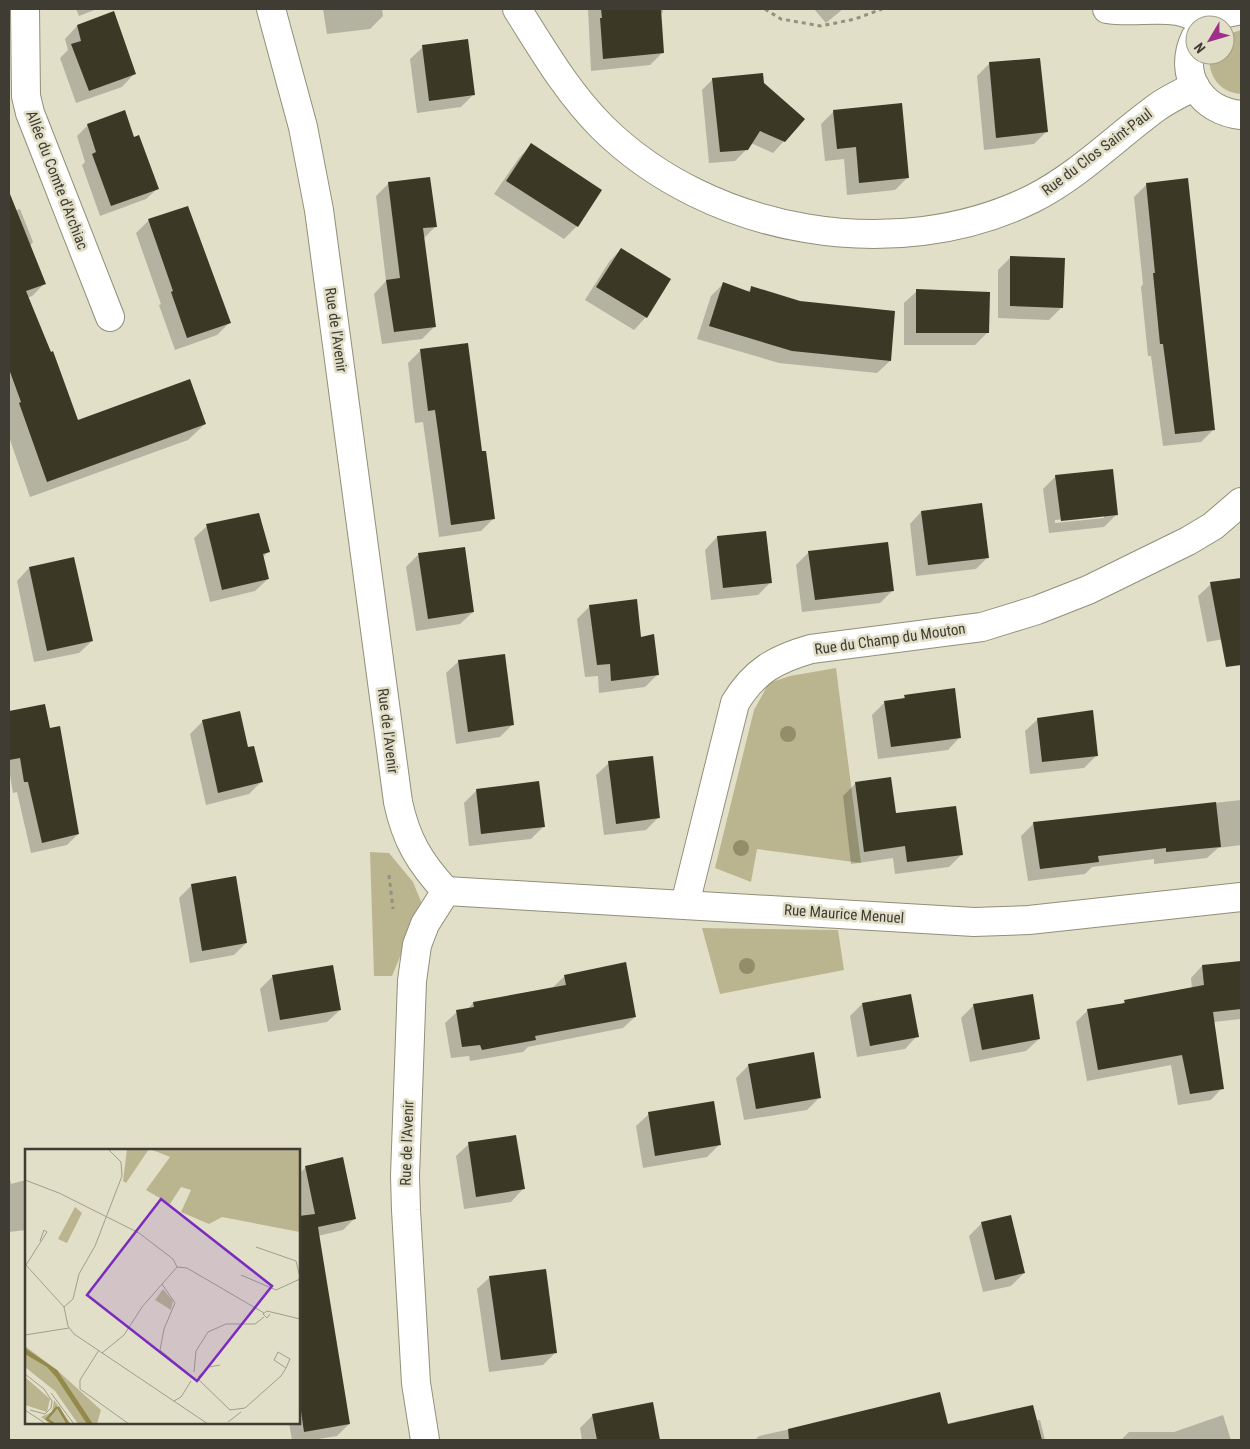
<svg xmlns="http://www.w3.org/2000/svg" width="1250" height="1449" font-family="'Roboto Condensed',sans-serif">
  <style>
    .green { fill: #bab58f }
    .shadow { fill: #0003; fill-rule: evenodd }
    .building { fill: #3b3825 }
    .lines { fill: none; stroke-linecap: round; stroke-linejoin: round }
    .street-casing { stroke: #918f79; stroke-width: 30 }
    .path { stroke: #949181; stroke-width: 3; stroke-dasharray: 4 4; stroke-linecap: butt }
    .street { stroke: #fff; stroke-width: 28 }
    .tree { fill: #938e69 }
    .labels { text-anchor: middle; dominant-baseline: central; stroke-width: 5; stroke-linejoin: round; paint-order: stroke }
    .street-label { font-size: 15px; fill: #3e3c33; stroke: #e2dfc8 }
    .inset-river { fill: none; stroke: #92894a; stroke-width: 2.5 }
    .inset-road { fill: none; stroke: #a09e8c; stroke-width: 1 }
    .view { fill: #7b2cbf; fill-opacity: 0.15; stroke: #7b2cbf; stroke-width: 2.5 }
    .inset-edge { fill: none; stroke: #3e3c33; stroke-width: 2.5 }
  </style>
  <rect width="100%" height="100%" fill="#e2dfc8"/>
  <g class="green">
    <path d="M1241,30V94C1220,93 1207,75 1210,55H1225V35Z"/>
    <path d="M836,668L861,863L757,849L751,882L715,868L754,710L769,683L790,676Z"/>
    <path d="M370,852L389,853L413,882L422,904L392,976H374Z"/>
    <path d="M702,928L838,930L844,970L720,994Z"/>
  </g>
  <g class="shadow">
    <path d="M76,9H97L79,16Z"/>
    <path d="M323,9H382L383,16L370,29L327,34Z"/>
    <path d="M588,9H662L663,12L660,15L663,52L650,65L591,71Z"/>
    <path d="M814,9H843L826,23Z"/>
    <path d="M113,13L134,74L122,87L76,103L60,58L68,50L65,39L77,26Z"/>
    <path d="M423,47L474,94L461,107L417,113L410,59Z"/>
    <path d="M990,63L1046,132L1034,144L984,150L977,76Z"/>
    <path d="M713,79L762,84L784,141L773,153L751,143L747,149L735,161L709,163L702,90Z"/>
    <path d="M833,112L908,177L895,190L847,195L844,159L825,161L821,124Z"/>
    <path d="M88,125L133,139L157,189L146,199L100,216L82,165L85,162L77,136Z"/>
    <path d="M531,145L601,190L577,226L564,239L494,194L519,158Z"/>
    <path d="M1187,179L1214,429L1201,442L1163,446L1151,356H1148L1141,287L1143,284L1134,197L1147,184Z"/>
    <path d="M389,183L436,226L423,239L435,326L422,339L382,344L374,294L386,281L376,196Z"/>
    <path d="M9,207L10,212L20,209L33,242L30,246L45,283L32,296L9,305Z"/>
    <path d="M149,220L229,323L217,335L175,350L159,305L161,304L136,233Z"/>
    <path d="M621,249L646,317L634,330L585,300L609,262Z"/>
    <path d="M1011,257L1062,307L1049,320L998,318V270Z"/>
    <path d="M723,284L747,292L752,288L890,361L877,373L779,363L697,339L711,296Z"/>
    <path d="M917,291L988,332L975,345H904V303Z"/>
    <path d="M40,327L77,422L205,424L188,440L30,497L9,437V339Z"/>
    <path d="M421,350L481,453L494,518L481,531L439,537L423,422L415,423L408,363Z"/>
    <path d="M1056,476L1116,515L1104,527L1049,533L1043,489ZM1104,515V518L1055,523V520Z"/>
    <path d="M921,512L987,558L976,569L916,576L910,524Z"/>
    <path d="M207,526L268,552L263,557L268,579L255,591L210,602L194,538Z"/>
    <path d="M717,537L771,582L758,595L711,600L705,550Z"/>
    <path d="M809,552L893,590L880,603L802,612L796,565Z"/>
    <path d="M418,555L473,612L460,624L416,631L406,567Z"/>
    <path d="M29,568L92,641L79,653L34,662L17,581Z"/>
    <path d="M1241,579V636L1207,642L1198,596L1211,584Z"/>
    <path d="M590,606L640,638L657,675L645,687L599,693L598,676L585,677L577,619Z"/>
    <path d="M459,661L512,725L500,737L456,744L446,673Z"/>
    <path d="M905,696L960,737L948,750L878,759L872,715L885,702L902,700Z"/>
    <path d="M44,706L49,729L78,834L67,845L31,853L17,792L13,793L9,769V712Z"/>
    <path d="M239,713L247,749L262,781L249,794L206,805L190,734L202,722Z"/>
    <path d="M1038,719L1097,755L1084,768L1030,774L1025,731Z"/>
    <path d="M609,763L658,818L646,830L604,835L596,775Z"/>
    <path d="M856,783L894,815L961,855L949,867L895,874L893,858L851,864L843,796Z"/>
    <path d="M477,790L544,826L531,839L469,846L464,803Z"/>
    <path d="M1241,800V845L1218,848L1207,858L1154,864V859L1092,867L1085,874L1028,881L1021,836L1034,823Z"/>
    <path d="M192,885L246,943L234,955L190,963L179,898Z"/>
    <path d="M1241,962V1019L1213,1022L1222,1088L1211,1100L1178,1105L1171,1065L1087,1081L1076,1022L1088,1010L1121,1005L1125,1001L1192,989L1191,978L1202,966Z"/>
    <path d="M273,976L340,1010L327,1022L268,1032L260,989Z"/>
    <path d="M565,976L635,1017L623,1028L528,1047L523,1052L470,1061L469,1056L451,1058L445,1023L457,1012L467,1010L473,1003L553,987Z"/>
    <path d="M862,1004L917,1036L905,1049L857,1057L850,1016Z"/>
    <path d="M974,1005L1039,1039L1026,1051L970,1062L961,1018Z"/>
    <path d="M749,1065L820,1097L807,1110L744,1120L736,1078Z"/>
    <path d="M649,1114L720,1144L707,1157L643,1168L636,1126Z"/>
    <path d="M469,1144L523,1189L511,1202L464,1209L456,1156Z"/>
    <path d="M306,1167L355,1218L343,1230L318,1236L349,1424L337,1436L312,1440H292L289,1423H299V1227L303,1226L299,1203V1174Z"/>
    <path d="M9,1175L11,1184L26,1180V1230L9,1232Z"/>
    <path d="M982,1223L1024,1273L1011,1286L983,1292L969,1236Z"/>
    <path d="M490,1277L556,1352L543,1365L489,1372L477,1289Z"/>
    <path d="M652,1404L659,1440H582L580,1428L593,1415Z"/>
    <path d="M1223,1415L1231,1440H1121L1129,1432H1174Z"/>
    <path d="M962,1420L963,1422L1040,1420L1045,1440H755L759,1436L814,1424H947Z"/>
  </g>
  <g class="building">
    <path d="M601,9H661L664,53L603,59L600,18H602Z"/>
    <path d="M114,11L136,74L89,91L71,44L81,41L77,25Z"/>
    <path d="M468,39L475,95L429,101L422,45Z"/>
    <path d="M1040,58L1048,132L996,138L989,62Z"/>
    <path d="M763,73L764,83L805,119L785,142L760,131L748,150L720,152L712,78Z"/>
    <path d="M902,103L909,178L859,183L856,147L837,149L833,110Z"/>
    <path d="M125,110L134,137L139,135L159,189L111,206L92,154L96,152L87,124Z"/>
    <path d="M531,143L602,190L578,227L506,181Z"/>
    <path d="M430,177L437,227L423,228L436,327L394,332L386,280L400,278L388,182Z"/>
    <path d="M1188,178L1215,430L1175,434L1163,344H1160L1153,273H1155L1146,183Z"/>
    <path d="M9,194H10L46,284L26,291L51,352L53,351L78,420L190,379L206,424L47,482L19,403L21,402L9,369Z"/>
    <path d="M188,206L231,323L187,338L171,292L173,291L148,219Z"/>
    <path d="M621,248L671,279L647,318L596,287Z"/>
    <path d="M1010,256L1065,258L1063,308L1010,306Z"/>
    <path d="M723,282L750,292L751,286L800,301L895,311L891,361L792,351L709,326Z"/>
    <path d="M916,289L990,292L989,333H916Z"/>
    <path d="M468,343L482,451H486L495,519L451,525L435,410L428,411L420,349Z"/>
    <path d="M1113,469L1118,515L1061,521L1055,475Z"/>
    <path d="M982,503L989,558L928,565L921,511Z"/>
    <path d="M259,513L270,552L263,554L269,579L222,590L206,524Z"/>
    <path d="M766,531L772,583L723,588L717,536Z"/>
    <path d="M888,542L894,591L815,600L808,551Z"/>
    <path d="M465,547L474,612L428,619L418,553Z"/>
    <path d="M74,557L93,641L47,651L29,567Z"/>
    <path d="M1241,578V665L1226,667L1210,582Z"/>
    <path d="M637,599L641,637L654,634L659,675L611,681L610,664L597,665L589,605Z"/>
    <path d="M505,654L514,725L468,732L458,660Z"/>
    <path d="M955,688L961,738L891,747L884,701L905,698L904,695Z"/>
    <path d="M45,704L50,728L60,726L79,834L42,843L28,782H24L20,758L9,760V711Z"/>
    <path d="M1093,710L1098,756L1042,762L1037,718Z"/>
    <path d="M240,711L248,747L254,746L263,782L218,793L202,720Z"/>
    <path d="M653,756L660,818L616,824L608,761Z"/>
    <path d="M891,777L896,813L956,806L963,855L907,862L905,846L864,852L855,782Z"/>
    <path d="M539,781L545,827L481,834L476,789Z"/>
    <path d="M1216,802L1221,847L1166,852V848L1098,856L1099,862L1040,869L1033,822Z"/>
    <path d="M236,876L247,943L202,951L191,884Z"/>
    <path d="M1241,961V1009L1213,1012L1224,1089L1190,1094L1182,1055L1098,1070L1087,1009L1125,1003L1124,1000L1204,985L1202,965Z"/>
    <path d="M626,962L636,1017L535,1036L536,1040L482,1050L480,1045L462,1047L456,1010L474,1007L473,1002L566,985L564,975Z"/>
    <path d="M333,965L341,1010L280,1020L272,975Z"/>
    <path d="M911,994L919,1037L870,1046L862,1003Z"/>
    <path d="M1033,994L1040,1039L982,1050L973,1004Z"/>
    <path d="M814,1052L821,1098L756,1109L748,1064Z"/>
    <path d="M714,1101L721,1145L655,1156L648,1112Z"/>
    <path d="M516,1135L525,1189L476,1197L468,1142Z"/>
    <path d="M343,1157L356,1219L318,1227L350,1424L304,1432L299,1397V1216L315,1214L305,1166Z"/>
    <path d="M1011,1215L1025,1273L995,1280L981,1222Z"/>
    <path d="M546,1269L557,1353L501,1360L489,1276Z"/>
    <path d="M940,1392L948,1424L1033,1405L1042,1440H789L788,1429Z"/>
    <path d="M653,1402L660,1440H597L592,1414Z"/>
  </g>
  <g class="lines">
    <defs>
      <g id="street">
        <path d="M25,9L26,96L30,113L110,317"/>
        <path d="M271,9L303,127L319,210L398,802C406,840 420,863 446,891L425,924L417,945L412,981L405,1176L406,1210L416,1383L425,1440"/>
        <path d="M517,9C543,50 567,92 602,127C710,234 895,266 1032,199C1078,176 1115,138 1156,108C1168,99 1182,93 1195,86"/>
        <path d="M1107,9C1131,13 1155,7 1178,11C1188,13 1198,18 1207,22"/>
        <path d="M1204,25L1222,14L1241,10"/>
        <path d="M1195,38C1177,76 1202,111 1241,115"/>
        <path d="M446,891L974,922L1029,920L1241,897"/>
        <path d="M685,904L735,703C754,671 776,659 811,649L982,627L1037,610L1088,590L1188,541L1213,526L1241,502"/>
      </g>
    </defs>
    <use href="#street" class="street-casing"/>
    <g class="path">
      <path d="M765,9L781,19L821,26L855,19L882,9"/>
      <path d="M389,875L393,909"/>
    </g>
    <use href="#street" class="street"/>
  </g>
  <g class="tree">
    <circle cx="788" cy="734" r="8"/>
    <circle cx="741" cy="848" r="8"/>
    <circle cx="747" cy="966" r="8"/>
  </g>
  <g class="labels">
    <g class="street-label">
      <text transform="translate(1097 152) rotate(-37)">Rue du Clos Saint-Paul</text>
      <text transform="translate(57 180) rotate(69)">Allée du Comte d'Archiac</text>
      <text transform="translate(336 330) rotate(82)">Rue de l'Avenir</text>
      <text transform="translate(890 639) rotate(-8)">Rue du Champ du Mouton</text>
      <text transform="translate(388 731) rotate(83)">Rue de l'Avenir</text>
      <text transform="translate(844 914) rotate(4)">Rue Maurice Menuel</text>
      <text transform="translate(407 1143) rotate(-88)">Rue de l'Avenir</text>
    </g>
  </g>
  <g transform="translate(25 1149)">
    <rect width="275" height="275" fill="#e2dfc8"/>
    <path d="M102,0H124L101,34L98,32ZM125,0H275V83L197,68L184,75L156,63L166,41L156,38L145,55L121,41L145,8ZM50,58L57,64L42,94L33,90ZM138,140L148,152L146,161L130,151ZM0,197L32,221L76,261L72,275H53L30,242L0,218ZM0,228L25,250L22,263L0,256ZM29,251L46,275H25L16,268L27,263Z" fill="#bab58f"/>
    <path d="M0,199L32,221L68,275H62L31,228L22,218L0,205Z" fill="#92894a"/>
    <path class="inset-river" d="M33,258L43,275M29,275L22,270L32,258"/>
    <path class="inset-road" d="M0,31L34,44L114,84L148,110L152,118L162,119L239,164M231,98L271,112L275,128M0,115L39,158L43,177L49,185L183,275M1,116L22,83L19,81L15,92M216,126L251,141L275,130M137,135L150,154L139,180L135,201L164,225M39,158L48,150L54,125L70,97L97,27L96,13L83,0M245,165L242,169L238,165L242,162L275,170M0,186L44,179M74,201L55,231V240L104,275M77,204L99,186L117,158L152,118M169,223L171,202L183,183L201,175H230L239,168M0,225L19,240L27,252L26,259L20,265L5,261M173,228L184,218L195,216M173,230L205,261M26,244L49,275M149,252L156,248L166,232M0,261L21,275M205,261L220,259L256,227L261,219L265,210L253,203L249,211L261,219M203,273L216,263"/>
    <path class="view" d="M136,50L247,137L172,232L62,146Z"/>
    <rect width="275" height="275" class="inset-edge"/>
  </g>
  <rect width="1250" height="1449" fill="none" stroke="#3e3c33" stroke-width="20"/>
  <g transform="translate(1210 40) rotate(232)"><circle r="24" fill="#e2dfc8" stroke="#a09e8c"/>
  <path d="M0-4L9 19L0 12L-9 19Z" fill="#a02f8c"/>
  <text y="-8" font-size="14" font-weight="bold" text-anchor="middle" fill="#3e3c33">N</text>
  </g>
</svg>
